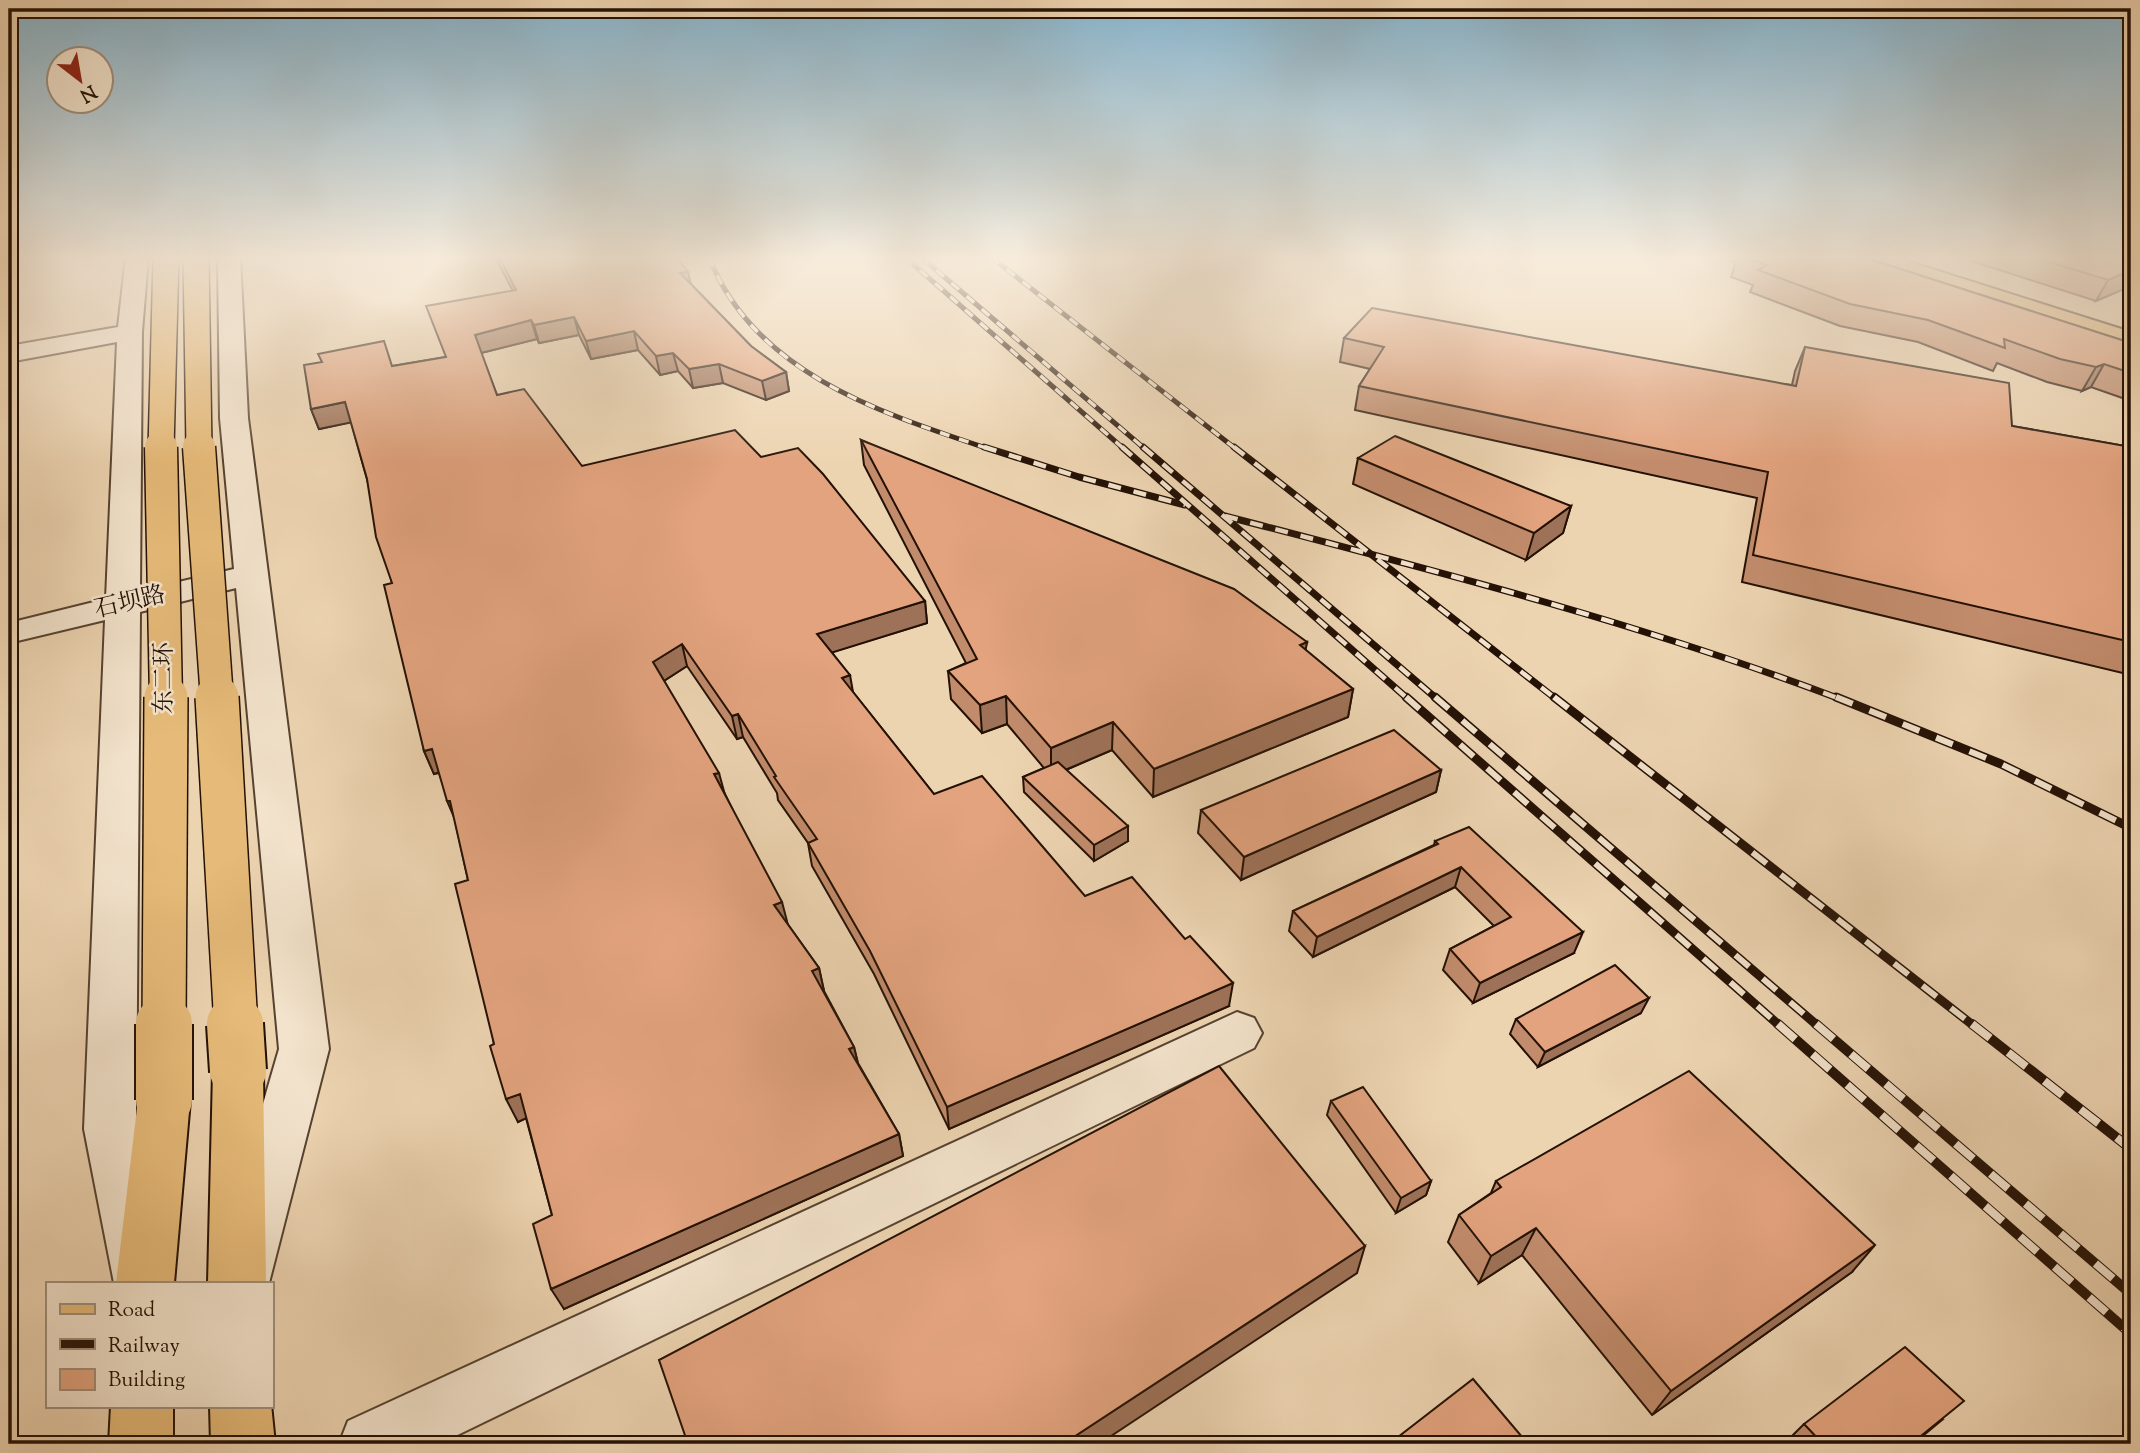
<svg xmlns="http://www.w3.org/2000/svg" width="2140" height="1453" font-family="'Sorts Mill Goudy','Noto Serif SC',serif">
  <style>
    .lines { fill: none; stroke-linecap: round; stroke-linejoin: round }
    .minor-casing { stroke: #564230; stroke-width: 4 }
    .major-casing { stroke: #241105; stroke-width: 4 }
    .highway-casing { stroke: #241105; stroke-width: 4 }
    .minor { fill: #f3e3cc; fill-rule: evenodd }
    .major { fill: #e6ba78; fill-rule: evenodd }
    .highway { fill: #e6ba78; fill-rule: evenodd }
    .rail-far3-casing { stroke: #241105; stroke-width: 5 }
    .rail-far2-casing { stroke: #241105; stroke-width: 7 }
    .rail-far1-casing { stroke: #241105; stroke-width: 9 }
    .rail-casing { stroke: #241105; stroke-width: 10 }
    .rail-far3 { stroke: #f3e3cc; stroke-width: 3.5; stroke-dasharray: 10; stroke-linecap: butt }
    .rail-far2 { stroke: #f3e3cc; stroke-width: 4.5; stroke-dasharray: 13; stroke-linecap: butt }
    .rail-far1 { stroke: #f3e3cc; stroke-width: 6; stroke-dasharray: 18; stroke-linecap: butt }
    .rail { stroke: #f3e3cc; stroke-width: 8; stroke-dasharray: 23; stroke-linecap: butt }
    .highway-bridge-far3-casing { stroke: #241105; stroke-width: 28; stroke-linecap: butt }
    .highway-bridge-far2-casing { stroke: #241105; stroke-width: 35; stroke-linecap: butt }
    .highway-bridge-far1-casing { stroke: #241105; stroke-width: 46; stroke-linecap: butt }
    .highway-bridge-casing { stroke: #241105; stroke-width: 60; stroke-linecap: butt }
    .highway-bridge-far3 { stroke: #e6ba78; stroke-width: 25 }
    .highway-bridge-far2 { stroke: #e6ba78; stroke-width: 32 }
    .highway-bridge-far1 { stroke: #e6ba78; stroke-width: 43 }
    .highway-bridge { stroke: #e6ba78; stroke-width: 56 }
    .wall { fill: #c28c6c; stroke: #241105; stroke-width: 2 }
    .shaded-wall { fill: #9e7258; stroke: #241105; stroke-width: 2 }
    .building { fill: #e2a37e; stroke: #241105; stroke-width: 2 }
    .labels { text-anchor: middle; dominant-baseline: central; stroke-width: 5; stroke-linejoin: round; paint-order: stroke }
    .street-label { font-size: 24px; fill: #241105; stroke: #f3e3cc }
  </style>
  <rect width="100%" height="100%" fill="#edd4b1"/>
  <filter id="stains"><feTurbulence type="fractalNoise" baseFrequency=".00286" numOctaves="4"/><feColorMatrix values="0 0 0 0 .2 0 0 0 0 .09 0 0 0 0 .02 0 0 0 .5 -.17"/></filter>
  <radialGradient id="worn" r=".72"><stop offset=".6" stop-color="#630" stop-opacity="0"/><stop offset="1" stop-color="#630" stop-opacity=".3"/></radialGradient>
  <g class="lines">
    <defs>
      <g id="minor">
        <path d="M126,257H148L142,332L140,591L234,569L220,418L218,257H240L248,418L329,1049L269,1283H211L279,1049L236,588L140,612L136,1129L172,1283H114L84,1129L105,620L9,643V623L106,599L117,342L9,362V346L118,327Z"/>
        <path d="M1237,1012L1254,1018L1262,1033L1254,1048L439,1444H339L348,1421Z"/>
      </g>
      <path id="major" d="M1860,257H1894L2131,332V347L1863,262Z"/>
      <g id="highway">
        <path d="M238,1049L256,1056L263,1071L266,1283H208L213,1071L220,1056Z"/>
        <path d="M164,1077L182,1084L190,1100L174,1283H116L138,1100L146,1084Z"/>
        <path d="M271,1404L275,1444H211L210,1406H271Z"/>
        <path d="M111,1406H173V1444H109Z"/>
      </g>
    </defs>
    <use href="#minor" class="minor-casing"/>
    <use href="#major" class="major-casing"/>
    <use href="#highway" class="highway-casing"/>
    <use href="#minor" class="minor"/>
    <use href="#major" class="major"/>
    <use href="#highway" class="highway"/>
    <defs>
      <g id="rail-far3">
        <path d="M709,257C754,373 881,413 989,449"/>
        <path d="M905,257L1124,449"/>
        <path d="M921,257L1145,449"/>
        <path d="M991,257L1236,449"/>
      </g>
      <g id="rail-far2">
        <path d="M984,447L1079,477L1185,505"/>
        <path d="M1122,447L1408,699"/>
        <path d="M1143,447L1437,699"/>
        <path d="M1234,447L1556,699"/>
        <path d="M1225,516C1432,570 1640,623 1840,699"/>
      </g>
      <g id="rail-far1">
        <path d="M1406,697L1780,1026"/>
        <path d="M1435,697L1818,1026"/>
        <path d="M1554,697L1974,1026"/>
        <path d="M1836,697L2001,764L2131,828"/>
      </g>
      <g id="rail">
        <path d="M1778,1024L2131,1334"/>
        <path d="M1816,1024L2131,1294"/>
        <path d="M1972,1024L2131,1149"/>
      </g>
    </defs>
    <use href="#rail-far3" class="rail-far3-casing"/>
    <use href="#rail-far2" class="rail-far2-casing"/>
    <use href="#rail-far1" class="rail-far1-casing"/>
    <use href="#rail" class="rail-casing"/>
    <use href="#rail-far3" class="rail-far3"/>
    <use href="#rail-far2" class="rail-far2"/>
    <use href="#rail-far1" class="rail-far1"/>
    <use href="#rail" class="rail"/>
    <defs>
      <g id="highway-bridge-far3">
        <path d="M196,257L199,449"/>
        <path d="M161,449L166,257"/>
      </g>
      <g id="highway-bridge-far2">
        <path d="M161,447L166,699"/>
        <path d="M199,447L217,699"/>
      </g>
      <g id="highway-bridge-far1">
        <path d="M217,697L236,1026"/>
        <path d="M164,1026L166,697"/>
      </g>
      <g id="highway-bridge">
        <path d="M235,1024L238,1071"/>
        <path d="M164,1100V1024"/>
      </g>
    </defs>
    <use href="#highway-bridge-far3" class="highway-bridge-far3-casing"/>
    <use href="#highway-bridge-far2" class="highway-bridge-far2-casing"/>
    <use href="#highway-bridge-far1" class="highway-bridge-far1-casing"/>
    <use href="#highway-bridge" class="highway-bridge-casing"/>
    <use href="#highway-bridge-far3" class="highway-bridge-far3"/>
    <use href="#highway-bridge-far2" class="highway-bridge-far2"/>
    <use href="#highway-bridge-far1" class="highway-bridge-far1"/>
    <use href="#highway-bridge" class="highway-bridge"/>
  </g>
  <g class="wall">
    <path d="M495,257H676L691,284L751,346L786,372L789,391L766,400L723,383L693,388L678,371L660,375L638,350L591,359L579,335L539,343L537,339L481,353L497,395L582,466L761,457L925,601L927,623L832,652L853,692L934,794L1085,896L1229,1006L949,1129L874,974L812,866L808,843L778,800L777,793L743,737L737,739L687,666L664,681L725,794L787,923L819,968L824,991L854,1047L858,1063L899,1134L903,1156L564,1309L552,1215L526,1118L518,1122L494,1044L468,880L454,816L439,773L434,774L424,751L392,583L367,479L351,422L319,429L311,409L393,366L445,357L513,291Z"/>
    <path d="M1722,257H1863L2131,343V401L2091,387L2082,391L2047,382L1997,363L1993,371L1918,342L1840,326L1750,292L1753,285L1731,277L1736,262Z"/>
    <path d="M1959,257H2131V286L2096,301Z"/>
    <path d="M1344,338L1792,385L1795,371L1805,347L2012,426L2131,447V675L1742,582L1757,498L1355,410L1359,386L1370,369L1340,362Z"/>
    <path d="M861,440L1307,642L1305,650L1353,689L1348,717L1153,797L1112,750L1066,770L1128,841L1094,861L1024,792L1023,777L1044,768L1007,724L982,733L951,699L948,671L966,663L864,465Z"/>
    <path d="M1358,458L1571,506L1563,533L1526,560L1353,484Z"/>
    <path d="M1441,770L1436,792L1241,880L1198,833L1201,810Z"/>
    <path d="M1435,841L1574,953L1473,1003L1443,970L1450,949L1494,926L1455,887L1313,957L1289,931L1293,911L1434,845Z"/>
    <path d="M1641,1013L1538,1067L1510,1034L1516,1019Z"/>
    <path d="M1331,1101L1431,1181L1426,1195L1396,1213L1327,1115Z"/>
    <path d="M1496,1181L1852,1272L1652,1415L1522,1255L1479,1283L1448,1242L1459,1215L1491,1193Z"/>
    <path d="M1942,1420L1913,1444H1787L1786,1442L1804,1424Z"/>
  </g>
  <g class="shaded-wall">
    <path d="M2131,270V286L2096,301L2108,280Z"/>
    <path d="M688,272L692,289L680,273Z"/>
    <path d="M574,317L579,335L539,343L534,325Z"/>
    <path d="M531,320L537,339L481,353L475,335Z"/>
    <path d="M634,331L638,350L591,359L586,341Z"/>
    <path d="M673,353L678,371L660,375L656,356Z"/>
    <path d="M719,364L723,383L693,388L689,369Z"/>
    <path d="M2104,364L2091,387L2082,391L2096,367Z"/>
    <path d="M786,372L789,391L766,400L762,381Z"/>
    <path d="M345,402L353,422L319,429L311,409Z"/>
    <path d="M1571,506L1563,533L1526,560L1534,533Z"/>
    <path d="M925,601L927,623L821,656L817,634Z"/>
    <path d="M1307,642L1302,670L1300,645Z"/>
    <path d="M682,644L687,666L659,684L653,662Z"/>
    <path d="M850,675L854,698L842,678Z"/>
    <path d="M1353,689L1348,717L1153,797L1154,769Z"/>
    <path d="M1006,696L1007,724L982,733L980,705Z"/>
    <path d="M738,714L743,737L737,739L732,716Z"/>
    <path d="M1113,722L1112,750L1051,776V748Z"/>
    <path d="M432,749L442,771L434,774L424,751Z"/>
    <path d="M1441,770L1436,792L1241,880L1244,857Z"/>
    <path d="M719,773L725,795L714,774Z"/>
    <path d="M447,801H450L457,824Z"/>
    <path d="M1128,826V841L1094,861V845Z"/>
    <path d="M1461,867L1455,887L1313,957L1317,937Z"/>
    <path d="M782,902L788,925L774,905Z"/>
    <path d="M1583,932L1574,953L1473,1003L1480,983Z"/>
    <path d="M819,968L824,991L817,994L812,971Z"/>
    <path d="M1233,983L1229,1006L949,1129L947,1107Z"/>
    <path d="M1649,998L1641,1013L1538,1067L1545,1052Z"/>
    <path d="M854,1047L859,1069L849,1049Z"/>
    <path d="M520,1094L531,1116L518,1122L506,1099Z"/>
    <path d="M899,1134L903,1156L564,1309L551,1289Z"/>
    <path d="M1431,1181L1426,1195L1396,1213L1401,1198Z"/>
    <path d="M1536,1228L1522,1255L1479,1283L1491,1256Z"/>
    <path d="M1875,1245L1852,1272L1652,1415L1671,1391Z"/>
    <path d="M1365,1246L1357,1273L1099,1444H1063Z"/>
  </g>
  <g class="building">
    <path d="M499,257H676L688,272L680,273L751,346L786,372L762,381L719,364L689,369L673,353L656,356L634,331L586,341L574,317L534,325L531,320L475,335L497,395L524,389L582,466L735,430L761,457L798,448L823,474L925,601L817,634L850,675L842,678L934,794L982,776L1085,896L1132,877L1185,939L1190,936L1233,983L947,1107L870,951L808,843L817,839L774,777L776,776L738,714L732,716L682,644L653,662L719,773L714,774L782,902L774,905L819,968L812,971L854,1047L849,1049L899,1134L551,1289L533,1224L552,1215L520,1094L506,1099L490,1046L494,1044L455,884L468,880L450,801H447L432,749L424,751L384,585L392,583L376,537L367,479L345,402L311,409L304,365L322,362L318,354L384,341L392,366L446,357L426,306L516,290Z"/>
    <path d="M1742,257H1863L2131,343V373L2104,364L2096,367L2060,359L2004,339L2005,348L1928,320L1850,304L1758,270L1767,265Z"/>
    <path d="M2033,257H2131V270L2108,280Z"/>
    <path d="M1372,308L1796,386L1805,347L2009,383L2012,426L2131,447V642L1753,555L1768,472L1359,386L1384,347L1344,338Z"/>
    <path d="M1395,436L1571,506L1534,533L1358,458Z"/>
    <path d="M861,440L1234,589L1307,642L1300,645L1353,689L1154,769L1113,722L1051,748L1006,696L980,705L948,671L977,659Z"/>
    <path d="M1394,730L1441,770L1244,857L1201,810Z"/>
    <path d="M1058,762L1128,826L1094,845L1023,777Z"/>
    <path d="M1469,827L1583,932L1480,983L1450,949L1511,917L1461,867L1317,937L1293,911L1438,844L1435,841Z"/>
    <path d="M1615,965L1649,998L1545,1052L1516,1019Z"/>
    <path d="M1219,1066L1365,1246L1063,1444H688L659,1360Z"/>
    <path d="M1689,1071L1875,1245L1671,1391L1536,1228L1491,1256L1459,1215L1501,1187L1496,1181Z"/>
    <path d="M1363,1087L1431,1181L1401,1198L1331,1101Z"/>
    <path d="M1905,1347L1964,1401L1911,1444H1823L1804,1424Z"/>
    <path d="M1473,1379L1528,1444H1389Z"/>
  </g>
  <linearGradient id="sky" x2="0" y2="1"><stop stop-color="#88b6cf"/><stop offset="0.56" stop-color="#f7ecdc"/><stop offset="1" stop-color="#f7ecdc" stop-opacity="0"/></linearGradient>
  <rect width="2140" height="461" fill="url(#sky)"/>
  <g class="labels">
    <g class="street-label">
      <text transform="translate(130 603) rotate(-13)">石坝路</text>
      <text transform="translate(165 678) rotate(-90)">东二环</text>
    </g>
  </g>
  <rect width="2140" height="1453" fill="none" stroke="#edd4b1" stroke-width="35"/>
  <rect x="10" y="10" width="2119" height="1432" fill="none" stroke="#241105" stroke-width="3.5"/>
  <rect x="18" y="18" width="2105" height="1418" fill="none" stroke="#241105" stroke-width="2"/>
  <rect x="46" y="1282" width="228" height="126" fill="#f3e3cc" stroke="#a08f7c" stroke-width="2"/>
  <rect x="60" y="1304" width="35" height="10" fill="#e6ba78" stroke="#a08f7c" stroke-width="2"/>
  <text x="108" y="1316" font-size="21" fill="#241105">Road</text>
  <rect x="60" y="1339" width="35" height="10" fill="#241105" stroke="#a08f7c" stroke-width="2"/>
  <text x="108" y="1352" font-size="21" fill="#241105">Railway</text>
  <rect x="60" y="1369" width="35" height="21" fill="#e2a37e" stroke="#a08f7c" stroke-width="2"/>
  <text x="108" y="1386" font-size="21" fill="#241105">Building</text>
  <g transform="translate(80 80) rotate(149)"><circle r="33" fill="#f3e3cc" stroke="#a08f7c" stroke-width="2"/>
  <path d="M0-5L12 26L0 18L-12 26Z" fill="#8f2418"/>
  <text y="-10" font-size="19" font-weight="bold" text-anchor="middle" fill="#241105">N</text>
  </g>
  <rect width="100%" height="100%" filter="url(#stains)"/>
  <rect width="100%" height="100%" fill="url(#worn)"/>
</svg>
